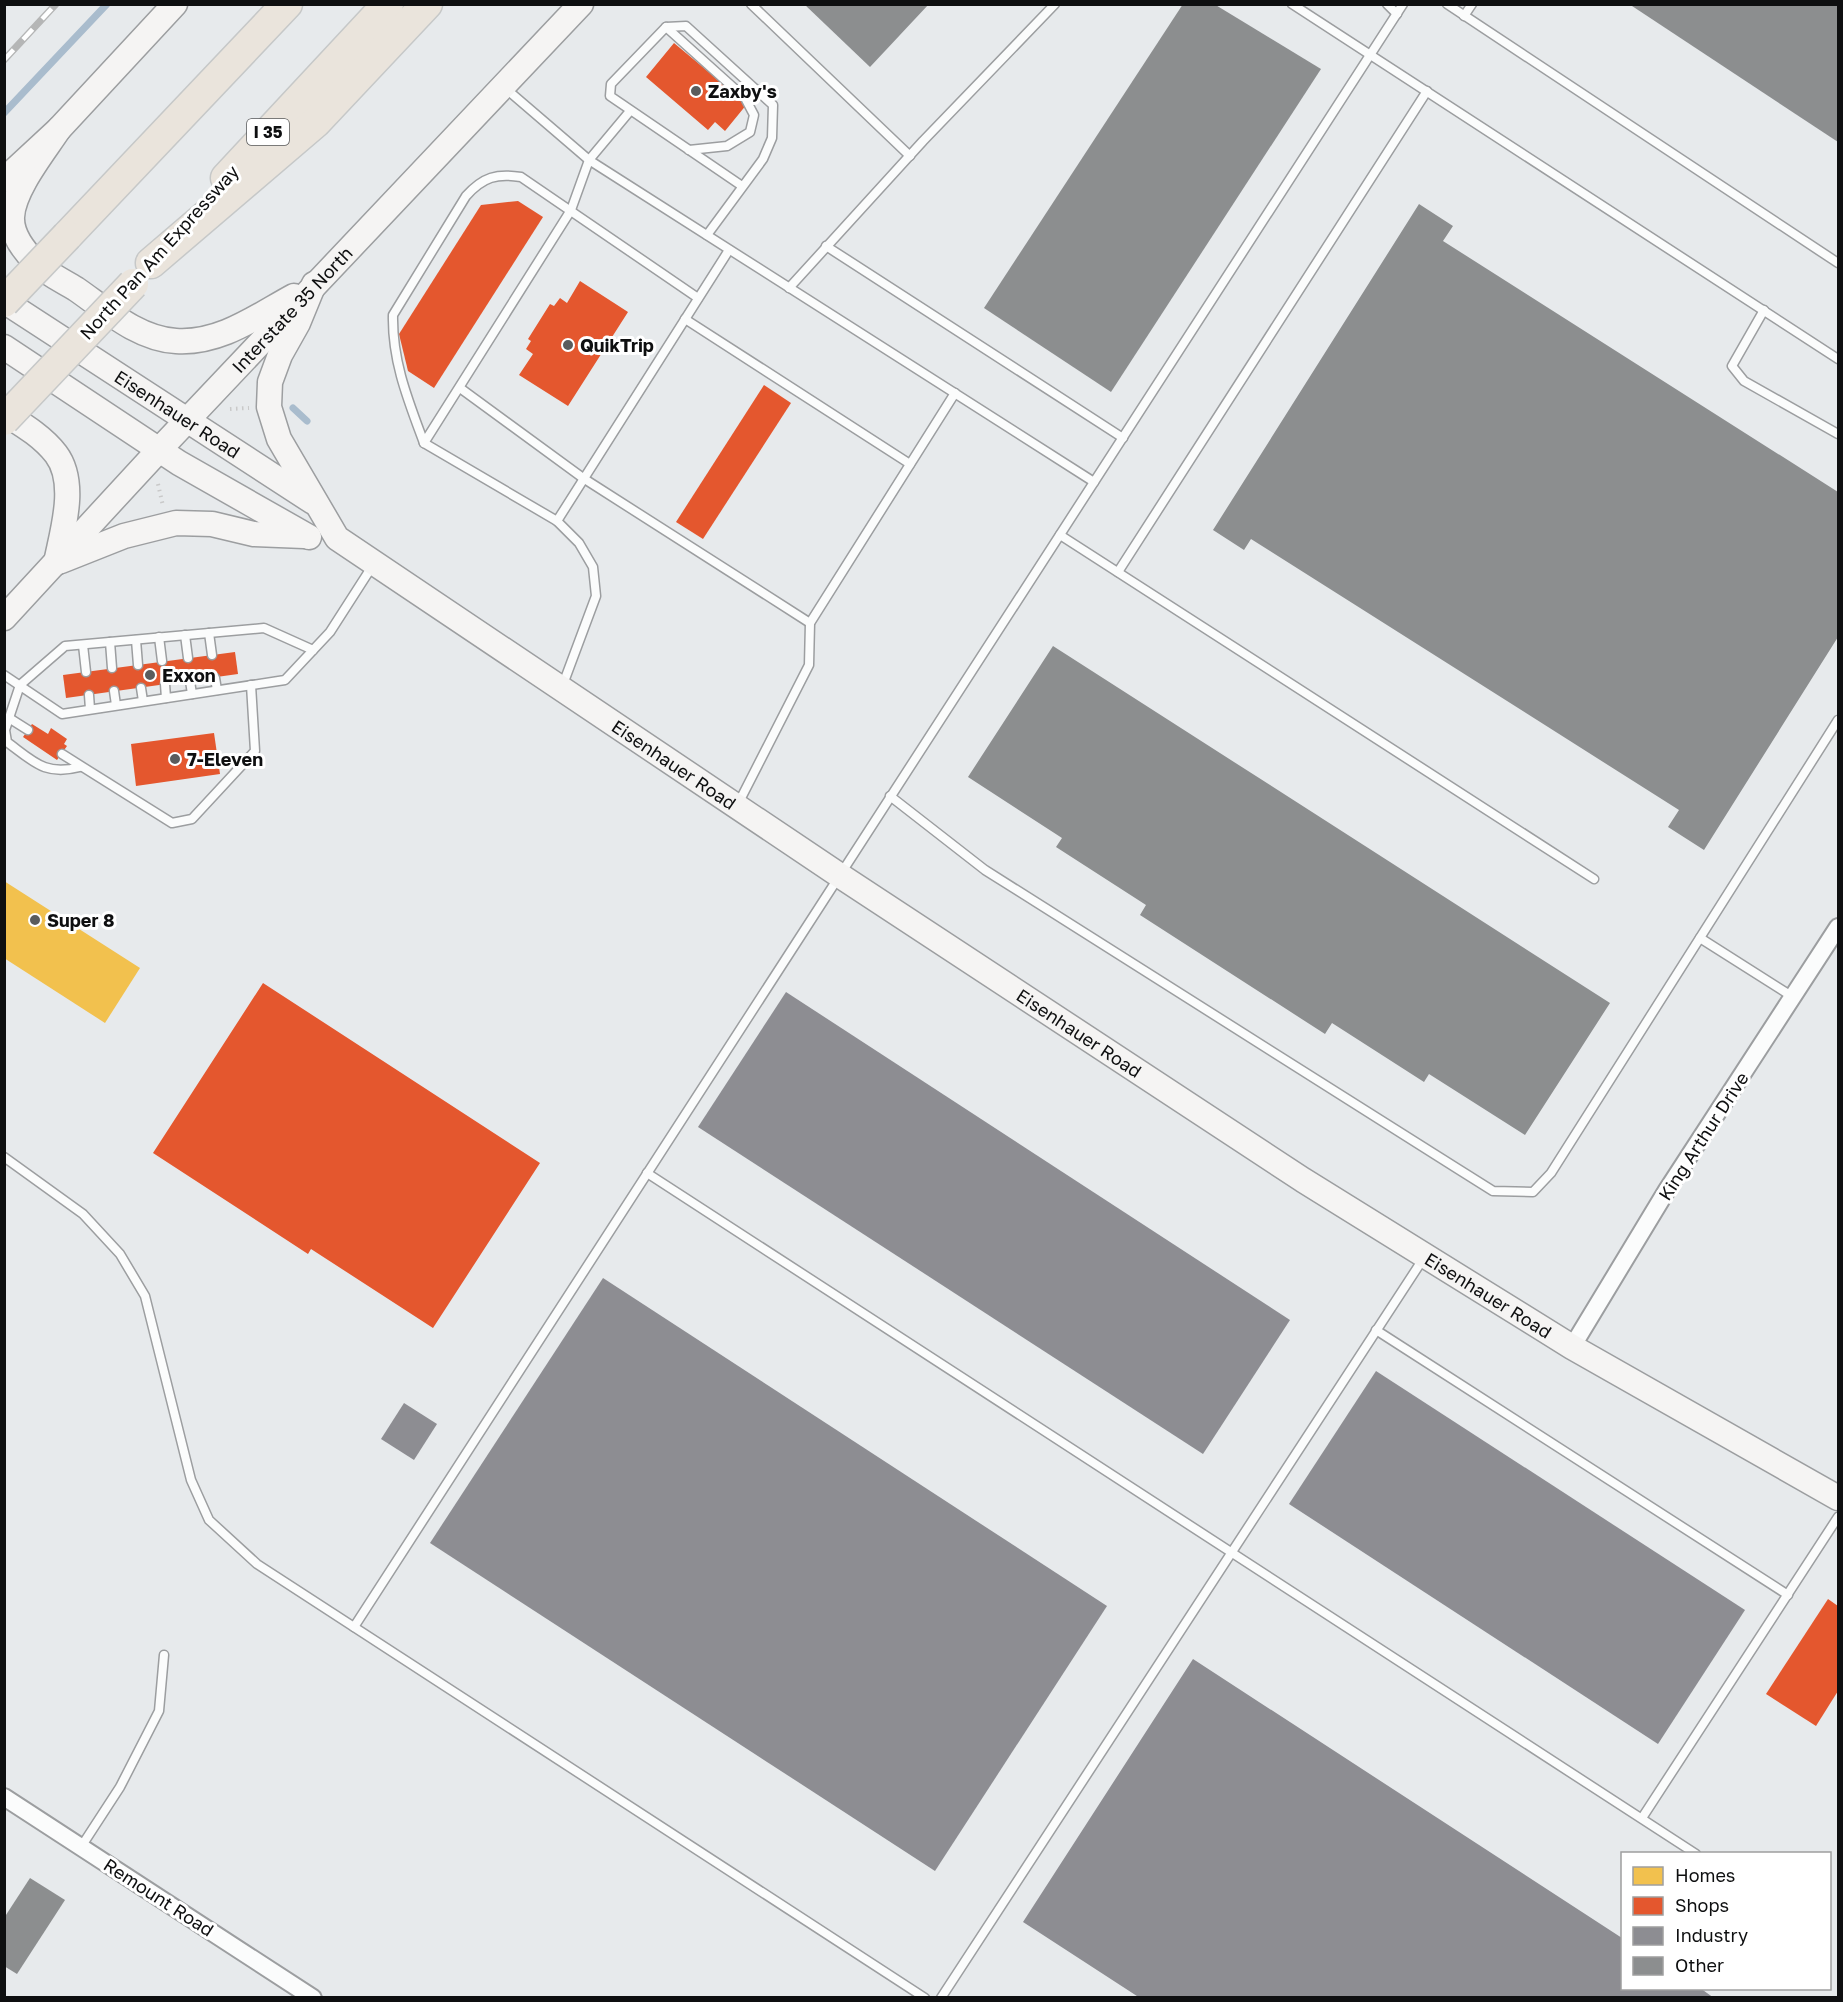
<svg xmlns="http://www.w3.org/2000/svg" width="1843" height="2002" font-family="'Golos Text',sans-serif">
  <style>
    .homes { fill: #f2c14e }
    .shops { fill: #e4572e }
    .industry { fill: #8d8d92 }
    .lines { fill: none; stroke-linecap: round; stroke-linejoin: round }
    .stream { stroke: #a9bccd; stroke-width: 7 }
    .building { fill: #8c8e8f }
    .lane-casing { stroke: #9c9ea0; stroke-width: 11 }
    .street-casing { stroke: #9c9ea0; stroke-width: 20 }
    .secondary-casing { stroke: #9c9ea0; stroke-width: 27 }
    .highway-casing { stroke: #c6c8c8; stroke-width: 33 }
    .path { stroke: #c9c9c9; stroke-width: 4; stroke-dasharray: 1.5 4.5; stroke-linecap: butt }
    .lane { stroke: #fbfcfc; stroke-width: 8 }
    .street { stroke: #fbfcfc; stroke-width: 16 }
    .secondary { stroke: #f5f4f3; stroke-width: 24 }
    .highway { stroke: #eae4dc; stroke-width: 30 }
    .rail-casing { stroke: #b5b6b6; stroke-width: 7 }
    .rail { stroke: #fff; stroke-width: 4.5; stroke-dasharray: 14; stroke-linecap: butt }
    .highway-bridge-casing { stroke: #c6c8c8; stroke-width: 33; stroke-linecap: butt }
    .highway-bridge { stroke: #eae4dc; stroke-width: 30 }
    .poi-dot { fill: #5a5c5d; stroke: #fff; stroke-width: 2 }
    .labels { text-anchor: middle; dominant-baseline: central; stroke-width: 6; stroke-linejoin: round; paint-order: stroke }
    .shield { fill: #fff; stroke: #565758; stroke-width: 1.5 }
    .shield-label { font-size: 16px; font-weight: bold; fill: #0e0f10 }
    .poi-label { font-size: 18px; font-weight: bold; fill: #0e0f10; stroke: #fff; text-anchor: start }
    .street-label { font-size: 18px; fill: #0e0f10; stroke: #fff }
  </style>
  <rect width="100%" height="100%" fill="#e7eaec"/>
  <path class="homes" d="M4,881L140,968L105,1023L4,958Z"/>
  <g class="shops">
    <path d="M674,43L747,104L725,131L715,122L708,130L646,77Z"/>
    <path d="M518,201L543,217L434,388L408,371L399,334L481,205Z"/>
    <path d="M580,281L628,312L568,406L519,375L533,354L526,349L531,341L528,339L550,304L554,306L560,298L567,303Z"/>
    <path d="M764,385L791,403L703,539L676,522Z"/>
    <path d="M235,652L238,674L66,698L63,675Z"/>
    <path d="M32,724L48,734L51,728L67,739L64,744L67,746L57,760L23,737Z"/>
    <path d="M214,733L220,774L136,786L131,744Z"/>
    <path d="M263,983L540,1163L433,1328L311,1249L308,1254L153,1153Z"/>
    <path d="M1828,1599L1838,1606V1691L1816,1726L1766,1694Z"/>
  </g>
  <g class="industry">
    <path d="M786,992L1290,1320L1203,1454L698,1127Z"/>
    <path d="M603,1278L1107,1606L935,1871L430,1543Z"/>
    <path d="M1376,1371L1745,1610L1658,1744L1289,1504Z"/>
    <path d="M404,1403L437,1424L414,1460L381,1439Z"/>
    <path d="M1193,1659L1622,1938V1988H1700L1714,1998H1140L1023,1922Z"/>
  </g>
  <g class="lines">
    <g class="stream">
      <path d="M4,113L107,4"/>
      <path d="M293,408L307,421"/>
    </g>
  </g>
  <g class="building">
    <path d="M804,4H929L870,67Z"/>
    <path d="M1183,4H1214L1321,69L1111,392L984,308Z"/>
    <path d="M1629,4H1838V142Z"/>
    <path d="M1419,204L1453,226L1443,241L1838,492V637L1704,850L1668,827L1679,810L1251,539L1244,550L1213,530Z"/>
    <path d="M1053,646L1610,1003L1525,1135L1429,1074L1424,1082L1332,1023L1325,1034L1140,915L1146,905L1056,847L1062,838L968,777Z"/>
    <path d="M30,1878L65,1900L17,1974L4,1966V1918Z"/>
  </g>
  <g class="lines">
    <defs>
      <g id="lane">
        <path d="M751,4L910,156"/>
        <path d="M1292,4L1838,359"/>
        <path d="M1387,4L1397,14"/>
        <path d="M1447,4L1838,263"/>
        <path d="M1464,16L1472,4"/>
        <path d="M666,27L745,98L754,115L750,132L727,146L689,150"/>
        <path d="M504,87L589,160L1094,482"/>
        <path d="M707,235L763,159L772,138L773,105L686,26L666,27L611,84L610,96L742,186"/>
        <path d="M826,246L1123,438"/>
        <path d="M789,288L923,141L1055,4"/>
        <path d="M1764,310L1732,366L1744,381L1838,434"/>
        <path d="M685,319L910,464"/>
        <path d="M460,388L583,478L810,623"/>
        <path d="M424,443C408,400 392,361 393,315L466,196C483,177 497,173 521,177L698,298"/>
        <path d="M557,521L729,250"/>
        <path d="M1060,535L1594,879"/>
        <path d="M1118,572L1427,91"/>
        <path d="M209,633L212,655"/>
        <path d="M185,635L188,658"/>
        <path d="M159,637L162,661"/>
        <path d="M136,640L138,665"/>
        <path d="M110,642L112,668"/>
        <path d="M83,645L86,672"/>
        <path d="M4,675L62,714L285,680L330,632L373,565"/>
        <path d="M215,678L217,690"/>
        <path d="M190,681L192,694"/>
        <path d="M165,684L166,698"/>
        <path d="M562,687L596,596L593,567L579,543L557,521L424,443L571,210L589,160L630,111"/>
        <path d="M141,688L143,701"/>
        <path d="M114,691L116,705"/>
        <path d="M89,695L90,709"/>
        <path d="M9,718L28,730"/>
        <path d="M62,754L172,823L192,819L255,751L251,685"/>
        <path d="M80,767C45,776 34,762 7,742L5,730L20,685L65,646L264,628L313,650"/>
        <path d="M890,796L985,870L1458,1169L1493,1191L1533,1192L1551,1173L1838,720"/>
        <path d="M738,804L809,665L810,623L955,393"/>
        <path d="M1700,938L1793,997"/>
        <path d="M4,1157L83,1214L120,1254L145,1296L191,1480L209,1520L257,1564L925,1998"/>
        <path d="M647,1173L1696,1854"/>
        <path d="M1376,1330L1788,1595"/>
        <path d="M354,1627L1403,4"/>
        <path d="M1642,1818L1838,1517"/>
        <path d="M81,1847L120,1787L159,1711L164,1655"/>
        <path d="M941,1998L1425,1256"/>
      </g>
      <g id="street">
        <path d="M1572,1347L1667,1190L1838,927"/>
        <path d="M4,1797L313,1998"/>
      </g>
      <g id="secondary">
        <path d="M59,129C44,152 13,190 12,217C11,235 25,252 37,264C48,274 63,281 76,289C105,309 138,339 176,341C220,344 257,316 294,296"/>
        <path d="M4,180L59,129L175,4"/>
        <path id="s1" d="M314,284L298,323L280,355L270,382L269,407L279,439L337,538L839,875L1303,1180L1572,1347L1838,1498"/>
        <path id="s2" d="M4,301L313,502"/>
        <path d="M4,347L179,463L309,537"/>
        <path d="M4,413C23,425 42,436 56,454C78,483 62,532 56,563"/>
        <path d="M61,561L124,536L176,523L212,524L254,534L304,536"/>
        <path id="s3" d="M4,618L159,450L581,4"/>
      </g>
      <g id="highway">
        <path d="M226,178L388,4"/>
        <path d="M67,236L287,4"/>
        <path d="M151,263L316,122L427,4"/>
      </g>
    </defs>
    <use href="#lane" class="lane-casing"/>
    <use href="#street" class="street-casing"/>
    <use href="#secondary" class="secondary-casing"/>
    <use href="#highway" class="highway-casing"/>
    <g class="path">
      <path d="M230,409L249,408"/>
      <path d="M158,484L163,506"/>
    </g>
    <use href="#lane" class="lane"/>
    <use href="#street" class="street"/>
    <use href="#secondary" class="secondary"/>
    <use href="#highway" class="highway"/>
    <defs>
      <path id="rail" d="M4,60L56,4"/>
    </defs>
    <use href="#rail" class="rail-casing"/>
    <use href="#rail" class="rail"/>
    <defs>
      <g id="highway-bridge">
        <path d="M4,302L67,236"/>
        <path d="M4,420L133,284"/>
      </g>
    </defs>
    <use href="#highway-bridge" class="highway-bridge-casing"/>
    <use href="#highway-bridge" class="highway-bridge"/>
  </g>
  <g class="poi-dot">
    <circle cx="696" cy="91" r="6"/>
    <circle cx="568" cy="345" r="6"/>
    <circle cx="150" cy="675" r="6"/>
    <circle cx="175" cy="759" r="6"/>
    <circle cx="35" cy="920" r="6"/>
  </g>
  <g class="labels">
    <rect class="shield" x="247" y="119" width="42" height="26" rx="4.5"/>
    <g class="shield-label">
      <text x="268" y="132">I 35</text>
    </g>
    <g class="poi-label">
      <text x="708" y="91">Zaxby's</text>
      <text x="580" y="345">QuikTrip</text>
      <text x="162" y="675">Exxon</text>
      <text x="187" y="759">7-Eleven</text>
      <text x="47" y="920">Super 8</text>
    </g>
    <g class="street-label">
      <text transform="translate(159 252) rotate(-48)">North Pan Am Expressway</text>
      <text stroke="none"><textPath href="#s3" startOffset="422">Interstate 35 North</textPath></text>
      <text stroke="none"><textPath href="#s2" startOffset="207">Eisenhauer Road</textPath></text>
      <text stroke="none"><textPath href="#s1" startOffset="687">Eisenhauer Road</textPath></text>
      <text stroke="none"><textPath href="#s1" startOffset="1173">Eisenhauer Road</textPath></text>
      <text transform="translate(1703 1136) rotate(-57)">King Arthur Drive</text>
      <text stroke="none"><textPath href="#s1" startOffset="1659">Eisenhauer Road</textPath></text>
      <text transform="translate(159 1897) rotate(33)">Remount Road</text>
    </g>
  </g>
  <rect width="1843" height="2002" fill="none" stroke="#0e0f10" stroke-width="12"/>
  <rect x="1621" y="1852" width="210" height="138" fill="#ffffff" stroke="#9f9f9f" stroke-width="1.5"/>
  <rect x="1633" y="1867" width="30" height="18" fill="#f2c14e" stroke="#9f9f9f" stroke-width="1.5"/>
  <text x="1675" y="1882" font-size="18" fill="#0e0f10">Homes</text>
  <rect x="1633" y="1897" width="30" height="18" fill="#e4572e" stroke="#9f9f9f" stroke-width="1.5"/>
  <text x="1675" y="1912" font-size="18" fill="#0e0f10">Shops</text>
  <rect x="1633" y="1927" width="30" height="18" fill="#8d8d92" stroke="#9f9f9f" stroke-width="1.5"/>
  <text x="1675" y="1942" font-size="18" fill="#0e0f10">Industry</text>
  <rect x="1633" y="1957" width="30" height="18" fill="#8c8e8f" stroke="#9f9f9f" stroke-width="1.5"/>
  <text x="1675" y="1972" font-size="18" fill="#0e0f10">Other</text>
</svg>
